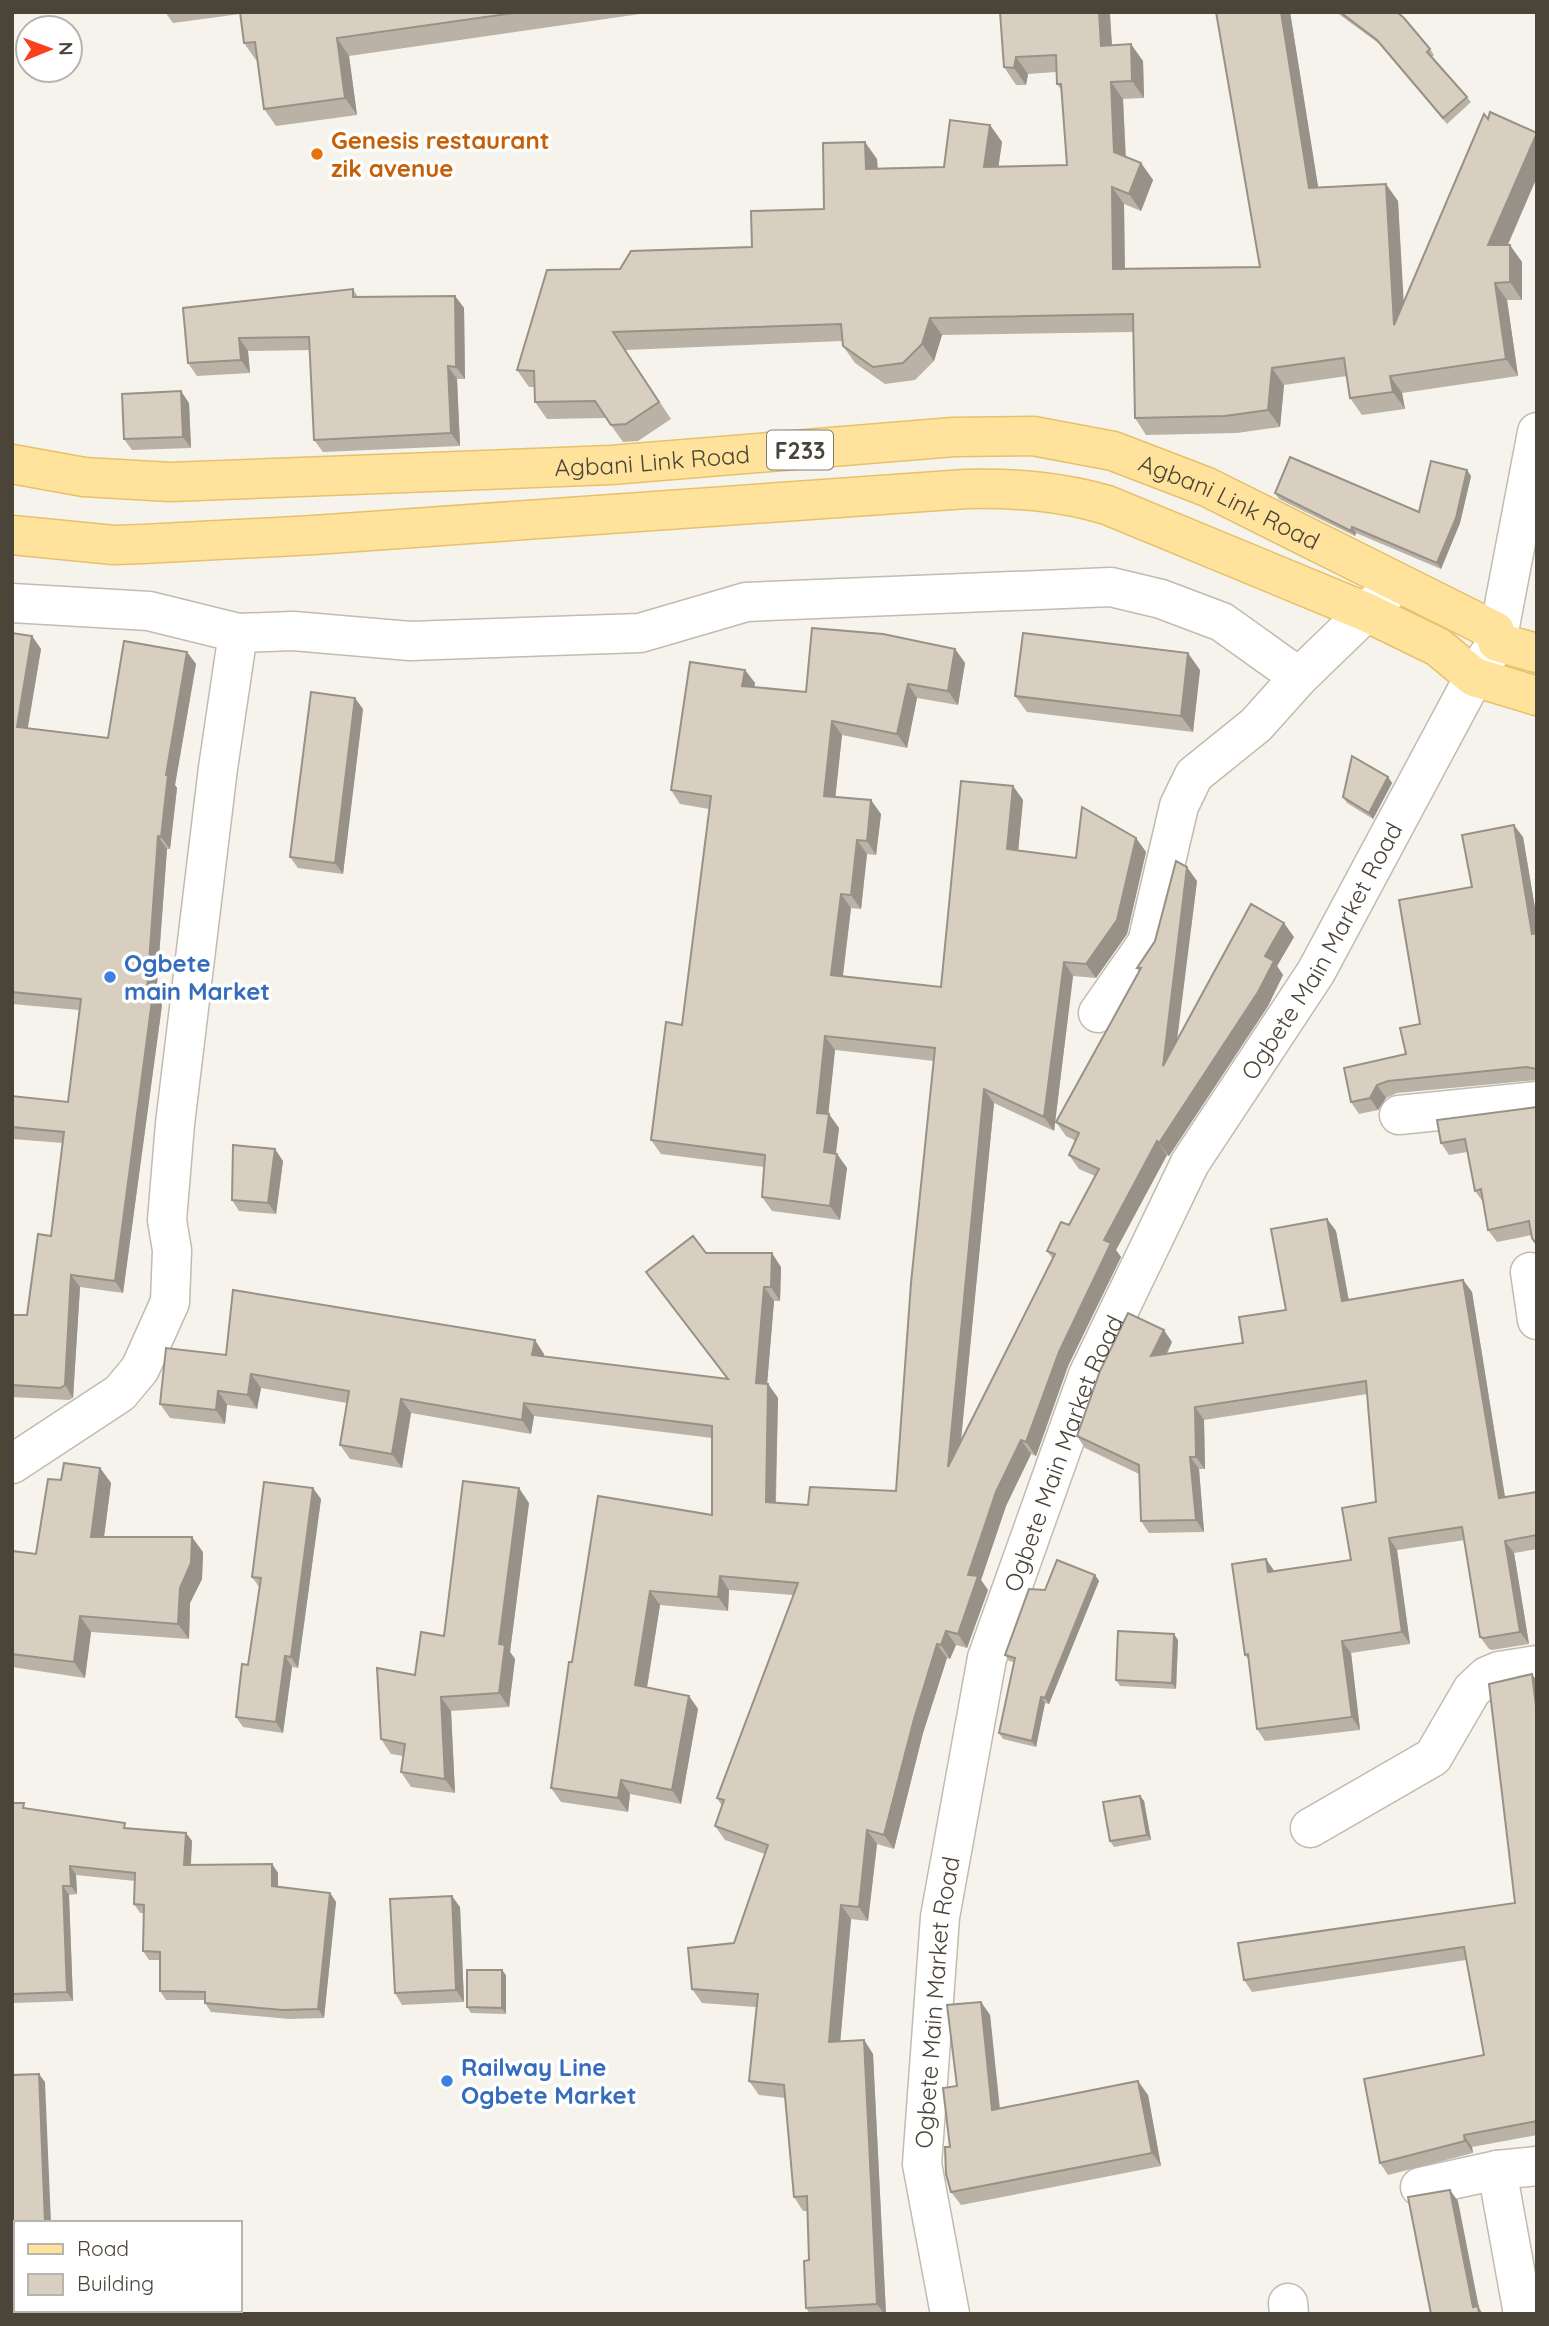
<svg xmlns="http://www.w3.org/2000/svg" width="1549" height="2326" font-family="Quicksand,sans-serif">
  <style>
    .lines { fill: none; stroke-linecap: round; stroke-linejoin: round }
    .minor-casing { stroke: #c2bbae; stroke-width: 41 }
    .major-casing { stroke: #e6c16a; stroke-width: 41 }
    .minor { stroke: #fff; stroke-width: 38 }
    .major { stroke: #ffe39c; stroke-width: 38 }
    .wall { fill: #bab2a6 }
    .shaded-wall { fill: #979187 }
    .building { fill: #d8cfc1; stroke: #979187; stroke-width: 2 }
    .food-dot { fill: #e8710a; stroke: #fff; stroke-width: 2.5 }
    .shop-dot { fill: #3f7fe0; stroke: #fff; stroke-width: 2.5 }
    .labels { text-anchor: middle; dominant-baseline: central; stroke-width: 7; stroke-linejoin: round; paint-order: stroke }
    .shield { fill: #fff; stroke: #817c74; stroke-width: 2 }
    .shield-label { font-size: 23px; font-weight: bold; fill: #4b4439 }
    .food-label { font-size: 24px; font-weight: bold; fill: #c56008; stroke: #fff; text-anchor: start }
    .street-label { font-size: 24px; fill: #4b4439; stroke: #fff }
    .shop-label { font-size: 24px; font-weight: bold; fill: #366cbe; stroke: #fff; text-anchor: start }
  </style>
  <rect width="100%" height="100%" fill="#f6f3ec"/>
  <g class="lines">
    <defs>
      <g id="minor">
        <path d="M12,603L149,611L238,633L218,768L175,1124L167,1220L172,1250L170,1302L140,1369L120,1393L12,1464"/>
        <path d="M238,633L293,631L410,641L640,633L746,602L1111,587L1161,599L1222,622L1299,677"/>
        <path d="M1098,1013L1147,943L1179,806L1194,775L1256,725L1299,677L1389,590"/>
        <path d="M1399,1115L1537,1101"/>
        <path d="M1530,1272L1537,1320"/>
        <path d="M1310,1828L1433,1757L1472,1690L1487,1676L1499,1671L1537,1665"/>
        <path d="M1497,2170L1523,2314"/>
        <path d="M1420,2187L1497,2170L1537,2166"/>
        <path d="M1288,2303L1289,2314"/>
        <path id="s1" d="M950,2314L922,2164L940,1917L987,1658L1088,1375L1190,1163L1316,972L1474,677L1497,642L1537,432"/>
      </g>
      <g id="major">
        <path id="s2" d="M12,464L84,477L170,482L611,465L954,437L1033,436L1113,451L1207,487L1495,631L1497,642L1537,653"/>
        <path d="M12,535L114,545L143,544L314,535L966,489C1015,488 1059,491 1107,505L1366,612L1438,647L1474,677L1537,696"/>
      </g>
    </defs>
    <use href="#minor" class="minor-casing"/>
    <use href="#major" class="major-casing"/>
    <use href="#minor" class="minor"/>
    <use href="#major" class="major"/>
  </g>
  <g class="wall">
    <path d="M165,12H654L349,56L357,115L276,126L264,109L257,60H256L244,43L240,14L173,23Z"/>
    <path d="M1000,12H1109L1112,45L1143,61L1144,98L1123,99L1126,157L1141,163L1153,180L1141,211L1124,204L1125,269L1260,267L1216,12H1290L1318,187L1398,201L1403,302L1537,177L1508,245L1522,262V300H1507L1518,376L1402,393L1405,409L1362,415L1350,398L1347,376L1284,385L1280,427L1237,433L1146,435L1135,418L1134,332L942,335L934,361L915,380L885,384L855,363L843,346V341L625,350L671,419L638,441L623,442L606,418L547,419L535,402L534,387H529L517,370L620,269L752,247L824,209L877,159L878,168L944,167L990,125L1002,142L998,166L1067,165L1062,91L1057,84L1056,72L1028,74L1026,85H1016L1004,67Z"/>
    <path d="M1336,12H1397L1430,49L1434,55L1432,57L1471,102L1447,124L1381,45Z"/>
    <path d="M353,289L358,297L455,296L464,308L465,379H457L460,446L323,452L314,440L310,350L248,351L250,373L197,376L188,363L183,308Z"/>
    <path d="M189,403L191,448L132,450L124,439Z"/>
    <path d="M1471,476L1460,523L1441,569L1356,533L1355,536L1279,499L1275,493L1419,512Z"/>
    <path d="M12,633L32,636L41,649L27,728L108,738L187,652L196,664L175,785L177,788L170,849H167L156,997L162,1005L123,1293L80,1287L73,1398L69,1400L12,1397V1315H27L51,1236L63,1143L12,1139V1096L68,1102L79,1010L12,1004Z"/>
    <path d="M955,649L965,663L958,705L917,698L907,748L842,735L835,797L881,814L876,855L867,854L861,909L851,908L843,977L941,987L1013,786L1023,800L1018,850L1076,858L1136,838L1146,852L1127,934L1096,978L1073,976L1054,1131L994,1103L961,1439L1053,1259L1047,1251L1069,1225L1095,1176L1079,1169L1069,1155L1076,1141L1066,1136L1056,1122L1139,972L1137,968L1197,881L1177,1039L1294,937L1277,966L1283,975L1268,1006L1169,1156L1167,1155L1116,1250L1121,1257L1068,1366L1036,1456L1031,1454L1006,1506L981,1580L988,1590L967,1648L956,1645L950,1659L947,1658L923,1733L894,1849L877,1844L868,1921L851,1919L840,2042L864,2040L873,2054L886,2314H810L806,2308L809,2260L807,2211H803L794,2197L785,2098L759,2095L749,2081L756,2007L702,2003L692,1989L734,1943L765,1854L725,1840L715,1826L722,1806L717,1798L793,1595L729,1590L728,1611L660,1605L647,1688L689,1696L698,1709L681,1804L630,1794L628,1812L561,1802L551,1788L572,1662L712,1515V1438L534,1416L531,1434L411,1413L402,1468L350,1459L340,1445L347,1403L261,1388L257,1409L227,1405L225,1424L170,1418L160,1404L226,1355L544,1354V1357L727,1379L646,1272L706,1253L781,1267L780,1301H774L767,1384H768L778,1398L776,1503L808,1505L896,1491L934,1061L835,1050L828,1114L839,1128L836,1154H837L847,1168L840,1220L772,1211L762,1197L764,1167L661,1154L651,1140L682,1025L709,809L680,804L671,790L745,670L755,683L754,687L806,692Z"/>
    <path d="M1200,670L1193,732L1027,712L1015,696Z"/>
    <path d="M363,709L343,874L298,868L290,857Z"/>
    <path d="M1388,777L1392,783L1373,819L1347,803L1343,797Z"/>
    <path d="M1523,837L1537,920V1080L1397,1093L1386,1098L1378,1110L1359,1114L1351,1102L1406,1054L1420,1024L1472,887Z"/>
    <path d="M1537,1107L1532,1235L1497,1242L1488,1230L1483,1202L1475,1191L1467,1152L1449,1155L1441,1143Z"/>
    <path d="M283,1161L276,1214L239,1211L232,1200Z"/>
    <path d="M1327,1219L1336,1231L1349,1300L1463,1280L1472,1292L1505,1497L1537,1492V1549L1514,1553L1529,1644L1492,1650L1489,1649L1480,1637L1465,1540L1397,1550L1410,1644L1351,1653L1360,1730L1265,1741L1257,1729L1249,1660L1245,1655L1274,1571L1351,1560L1376,1502L1367,1394L1204,1420L1205,1469H1199L1204,1532L1149,1533L1141,1521L1139,1474L1085,1448L1077,1436L1172,1342L1167,1354L1243,1343L1286,1310Z"/>
    <path d="M100,1468L111,1483L104,1537L203,1552L202,1579L190,1603L189,1639L91,1632L85,1678L12,1667V1551L36,1554L61,1480Z"/>
    <path d="M321,1499L298,1668L292,1667L283,1733L243,1727L236,1717L248,1665L259,1587L252,1577Z"/>
    <path d="M529,1503L510,1652L515,1659L509,1707L451,1711L455,1793L411,1787L401,1772L403,1756L391,1754L381,1739L415,1675L444,1636Z"/>
    <path d="M1095,1575L1099,1581L1049,1704L1045,1703L1036,1747L1003,1739L999,1733L1014,1662L1009,1661L1005,1655L1045,1590Z"/>
    <path d="M1178,1640L1176,1689L1120,1686L1116,1680Z"/>
    <path d="M1537,1681V2135L1472,2147L1473,2153L1388,2175L1380,2163L1484,2055L1466,1960L1252,1992L1244,1980L1515,1903Z"/>
    <path d="M1140,1796L1144,1801L1151,1840L1114,1847L1110,1841Z"/>
    <path d="M12,1803L29,1809L129,1829L186,1833L192,1841L191,1865L272,1864L278,1873V1887L330,1893L336,1902L324,2018L289,2019L211,2012L205,2003V2000H166L160,1991V1960H149L143,1951L144,1913H140L134,1904L135,1881L76,1875L77,1894L69,1895L73,2001L12,2003Z"/>
    <path d="M460,1907L464,2002L402,2005L395,1993Z"/>
    <path d="M506,1975V2014L471,2013L467,2007Z"/>
    <path d="M981,2002L990,2015L1000,2108L1148,2095L1161,2166L961,2205L951,2192L950,2147L957,2086Z"/>
  </g>
  <g class="shaded-wall">
    <path d="M1099,12H1109L1110,13L1113,63L1101,46Z"/>
    <path d="M1281,12H1290L1321,205L1309,188Z"/>
    <path d="M337,38L349,56L357,115L345,98Z"/>
    <path d="M1131,44L1143,61L1144,98L1132,81Z"/>
    <path d="M1016,57L1028,74L1026,85L1014,68Z"/>
    <path d="M1111,82L1123,99L1126,169L1114,152Z"/>
    <path d="M990,125L1002,142L996,184L984,167Z"/>
    <path d="M1537,133V177L1500,262L1488,245Z"/>
    <path d="M865,142L877,159L878,186L866,169Z"/>
    <path d="M1141,163L1153,180L1141,211L1129,194Z"/>
    <path d="M1386,184L1398,201L1406,342L1394,325Z"/>
    <path d="M1112,187L1124,204L1125,286L1113,269Z"/>
    <path d="M1510,245L1522,262V300L1510,282Z"/>
    <path d="M1495,283L1507,300L1518,376L1506,359Z"/>
    <path d="M455,296L464,308L465,379L456,367Z"/>
    <path d="M930,318L942,335L934,361L922,344Z"/>
    <path d="M239,338L248,351L250,373L241,360Z"/>
    <path d="M448,366L457,379L460,446L451,433Z"/>
    <path d="M1272,368L1284,385L1280,427L1268,410Z"/>
    <path d="M1390,376L1402,393L1405,409L1393,392Z"/>
    <path d="M181,391L189,403L191,448L183,437Z"/>
    <path d="M1467,470L1471,476L1460,523L1441,569L1437,563Z"/>
    <path d="M1352,527L1356,533L1355,536L1351,531Z"/>
    <path d="M32,636L41,649L26,739L17,727Z"/>
    <path d="M955,649L965,663L958,705L948,691Z"/>
    <path d="M187,652L196,664L175,785L177,788L170,849L161,837L166,775Z"/>
    <path d="M1188,653L1200,670L1193,732L1181,716Z"/>
    <path d="M745,670L755,683L752,700L742,686Z"/>
    <path d="M908,684L917,698L907,748L897,734Z"/>
    <path d="M355,698L363,709L343,874L335,863Z"/>
    <path d="M832,721L842,735L834,810L824,796Z"/>
    <path d="M1388,777L1392,783L1373,819L1369,813Z"/>
    <path d="M1013,786L1023,800L1017,863L1007,849Z"/>
    <path d="M871,800L881,814L876,855L867,841Z"/>
    <path d="M1514,825L1523,837L1537,920V940L1532,934Z"/>
    <path d="M158,836L167,849L156,997L162,1005L123,1293L115,1281L147,992Z"/>
    <path d="M1136,838L1146,852L1127,934L1096,978L1086,964Z"/>
    <path d="M857,840L867,854L861,909L851,895Z"/>
    <path d="M1187,867L1197,881L1172,1080L1163,1066Z"/>
    <path d="M841,894L851,908L841,989L831,975Z"/>
    <path d="M1284,923L1294,937L1277,966L1283,975L1268,1006L1169,1156L1159,1143Z"/>
    <path d="M1064,962L1073,976L1054,1131L1044,1117Z"/>
    <path d="M825,1036L835,1050L827,1127L817,1113Z"/>
    <path d="M1377,1085L1386,1098L1378,1110L1370,1098Z"/>
    <path d="M984,1089L994,1103L957,1481L948,1467Z"/>
    <path d="M829,1114L839,1128L834,1166L824,1152Z"/>
    <path d="M1157,1141L1167,1155L1116,1250L1121,1257L1068,1366L1036,1456L1026,1442L1059,1352L1104,1240Z"/>
    <path d="M275,1149L283,1161L276,1214L268,1203Z"/>
    <path d="M837,1154L847,1168L840,1220L830,1206Z"/>
    <path d="M1327,1219L1336,1231L1351,1314L1342,1301Z"/>
    <path d="M772,1253L781,1267L780,1301L771,1287Z"/>
    <path d="M71,1275L80,1287L73,1398L65,1385Z"/>
    <path d="M1463,1280L1472,1292L1507,1510L1499,1498Z"/>
    <path d="M764,1287L774,1301L766,1397L756,1383Z"/>
    <path d="M1164,1330L1172,1342L1159,1368L1151,1356Z"/>
    <path d="M535,1340L544,1354L542,1369L532,1355Z"/>
    <path d="M251,1374L261,1388L257,1409L248,1395Z"/>
    <path d="M768,1384L778,1398L775,1516L766,1502Z"/>
    <path d="M218,1391L227,1405L225,1424L216,1410Z"/>
    <path d="M401,1399L411,1413L402,1468L392,1454Z"/>
    <path d="M524,1403L534,1416L531,1434L522,1420Z"/>
    <path d="M1195,1407L1204,1420L1205,1469L1196,1457Z"/>
    <path d="M1021,1440L1031,1454L1006,1506L981,1580L988,1590L967,1648L958,1634L968,1575L996,1492Z"/>
    <path d="M1190,1457L1199,1469L1204,1532L1196,1520Z"/>
    <path d="M100,1468L111,1483L102,1552L91,1537Z"/>
    <path d="M313,1488L321,1499L298,1668L291,1657Z"/>
    <path d="M519,1488L529,1503L510,1652L515,1659L509,1707L499,1693V1644Z"/>
    <path d="M192,1537L203,1552L202,1579L190,1603L189,1639L178,1624L180,1588Z"/>
    <path d="M1389,1538L1397,1550L1410,1644L1402,1632Z"/>
    <path d="M1505,1541L1514,1553L1529,1644L1520,1632Z"/>
    <path d="M1266,1559L1275,1572H1268Z"/>
    <path d="M1095,1575L1099,1581L1049,1704L1045,1698Z"/>
    <path d="M720,1576L729,1590L728,1611L718,1597Z"/>
    <path d="M650,1591L660,1605L645,1699L635,1685Z"/>
    <path d="M80,1616L91,1632L85,1678L74,1662Z"/>
    <path d="M946,1631L956,1645L950,1659L941,1645Z"/>
    <path d="M1174,1634L1178,1640L1176,1689L1172,1683Z"/>
    <path d="M1342,1641L1351,1653L1360,1730L1352,1717Z"/>
    <path d="M937,1644L947,1658L923,1733L894,1849L884,1835L914,1719Z"/>
    <path d="M285,1656L292,1667L283,1733L276,1722Z"/>
    <path d="M1532,1674L1537,1681V1714Z"/>
    <path d="M689,1696L698,1709L681,1804L672,1790Z"/>
    <path d="M441,1697L451,1711L455,1793L445,1779Z"/>
    <path d="M1041,1697L1045,1703L1036,1747L1032,1741Z"/>
    <path d="M621,1780L630,1794L628,1812L618,1798Z"/>
    <path d="M1140,1796L1144,1801L1151,1840L1147,1835Z"/>
    <path d="M867,1830L877,1844L868,1921L859,1907Z"/>
    <path d="M186,1833L192,1841L190,1873L184,1865Z"/>
    <path d="M272,1864L278,1873V1895L272,1886Z"/>
    <path d="M70,1866L76,1875L77,1894L71,1886Z"/>
    <path d="M63,1886L69,1895L73,2001L67,1992Z"/>
    <path d="M330,1893L336,1902L324,2018L318,2009Z"/>
    <path d="M452,1896L460,1907L464,2002L456,1990Z"/>
    <path d="M841,1905L851,1919L839,2056L829,2042Z"/>
    <path d="M502,1970L506,1975V2014L502,2008Z"/>
    <path d="M981,2002L990,2015L1001,2123L992,2110Z"/>
    <path d="M864,2040L873,2054L886,2314H884L877,2304Z"/>
    <path d="M39,2074L45,2082L51,2223H45Z"/>
    <path d="M1138,2081L1148,2095L1161,2166L1152,2153Z"/>
    <path d="M1464,2135L1472,2147L1473,2153L1465,2141Z"/>
    <path d="M1450,2190L1458,2201L1479,2308L1483,2314H1478L1473,2307Z"/>
  </g>
  <g class="building">
    <path d="M240,12H520L337,38L345,98L264,109L255,42L244,43Z"/>
    <path d="M1000,12H1099L1101,46L1131,44L1132,81L1111,82L1114,152L1141,163L1129,194L1112,187L1113,269L1260,267L1216,12H1281L1309,188L1386,184L1394,325L1484,114L1488,119L1490,112L1537,133L1488,245H1510V282L1495,283L1506,359L1390,376L1393,392L1350,398L1344,358L1272,368L1268,410L1225,416L1135,418L1133,314L930,318L922,344L903,363L873,367L843,346L841,324L613,332L659,402L626,424L611,425L595,401L535,402L534,371L517,370L547,270L620,269L631,251L752,247L751,211L824,209L823,143L865,142L866,169L944,167L950,120L990,125L984,167L1067,165L1061,84H1057L1056,55L1016,57L1014,68L1004,67Z"/>
    <path d="M1340,12H1397L1404,18L1430,49L1427,52L1467,97L1443,118L1377,40Z"/>
    <path d="M353,289V297L455,296L456,367L448,366L451,433L314,440L309,337L239,338L241,360L188,363L183,308Z"/>
    <path d="M181,391L183,437L124,439L122,394Z"/>
    <path d="M1290,457L1419,512L1431,461L1467,470L1456,518L1437,563L1352,527L1351,531L1275,493Z"/>
    <path d="M812,628L883,634L955,649L948,691L908,684L897,734L832,721L824,796L871,800L867,841L857,840L851,895L841,894L831,975L941,987L961,781L1013,786L1007,849L1076,858L1082,807L1136,838L1117,920L1086,964L1064,962L1044,1117L984,1089L948,1467L1055,1254L1047,1251L1061,1222L1069,1225L1099,1169L1069,1155L1079,1133L1056,1122L1141,968H1137L1155,941L1176,861L1187,867L1163,1066L1251,904L1284,923L1265,956L1274,961L1258,992L1159,1143L1157,1141L1104,1240L1111,1243L1059,1352L1026,1442L1021,1440L996,1492L968,1575L978,1576L958,1634L946,1631L941,1645L937,1644L914,1719L884,1835L867,1830L859,1907L841,1905L829,2042L864,2040L877,2304L806,2308L804,2261L809,2260L807,2196L794,2197L784,2085L749,2081L758,1994L692,1989L688,1948L734,1943L768,1845L715,1826L724,1800L717,1798L798,1583L720,1576L718,1597L650,1591L635,1685L689,1696L672,1790L621,1780L618,1798L551,1788L569,1662H572L598,1496L712,1515V1426L524,1403L522,1420L401,1399L392,1454L340,1445L349,1391L251,1374L248,1395L218,1391L216,1410L160,1404L166,1348L226,1355L233,1290L535,1340L532,1355L728,1379L646,1272L693,1236L706,1253H772L771,1287H764L756,1383L768,1384L766,1502L808,1505L810,1487L896,1491L911,1283L935,1048L825,1036L817,1113L829,1114L824,1152L837,1154L830,1206L762,1197L765,1155L651,1140L666,1022L682,1025L711,796L671,790L690,662L745,670L742,686L806,692Z"/>
    <path d="M12,633L32,636L17,727L108,738L124,641L187,652L166,775H168L161,837L158,836L147,992L153,993L115,1281L71,1275L65,1385L60,1388L12,1385V1315H27L38,1234L51,1236L64,1132L12,1127V1096L68,1102L81,999L12,992Z"/>
    <path d="M1023,633L1188,653L1181,716L1015,696Z"/>
    <path d="M311,692L355,698L335,863L290,857Z"/>
    <path d="M1352,756L1388,777L1369,813L1343,797Z"/>
    <path d="M1514,825L1532,934L1537,933V1069L1526,1067L1388,1081L1377,1085L1370,1098L1351,1102L1344,1068L1406,1054L1400,1028L1420,1024L1399,900L1472,887L1462,835Z"/>
    <path d="M1537,1107V1245L1532,1238L1529,1221L1488,1230L1481,1189L1475,1191L1465,1139L1441,1143L1437,1120Z"/>
    <path d="M233,1145L275,1149L268,1203L232,1200Z"/>
    <path d="M1327,1219L1342,1301L1463,1280L1499,1498L1537,1492V1535L1505,1541L1520,1632L1484,1638L1480,1637L1462,1527L1389,1538L1402,1632L1342,1641L1352,1717L1257,1729L1248,1654L1245,1655L1232,1564L1266,1559L1268,1572L1351,1560L1342,1508L1376,1502L1366,1381L1195,1407L1196,1457H1190L1196,1520L1141,1521L1139,1465L1077,1436L1100,1371L1128,1313L1164,1330L1151,1356L1243,1343L1239,1317L1286,1310L1271,1229Z"/>
    <path d="M64,1463L100,1468L91,1537H192L191,1563L180,1588L178,1624L80,1616L74,1662L12,1654V1551L36,1554L48,1479L61,1480Z"/>
    <path d="M463,1481L519,1488L499,1644L505,1645L499,1693L441,1697L445,1779L401,1772L405,1744L381,1739L377,1668L415,1675L421,1632L444,1636Z"/>
    <path d="M264,1482L313,1488L291,1657L285,1656L276,1722L236,1717L242,1664L248,1665L261,1578L252,1577Z"/>
    <path d="M1057,1560L1095,1575L1045,1698L1041,1697L1032,1741L999,1733L1015,1658L1005,1655L1029,1589L1045,1590Z"/>
    <path d="M1118,1631L1174,1634L1172,1683L1116,1680Z"/>
    <path d="M1532,1674L1537,1714V2121L1464,2135L1465,2141L1380,2163L1364,2079L1484,2055L1464,1947L1244,1980L1238,1943L1515,1903L1489,1684Z"/>
    <path d="M1140,1796L1147,1835L1110,1841L1103,1802Z"/>
    <path d="M12,1803H24L23,1808L125,1823L124,1828L186,1833L184,1865L272,1864V1886L330,1893L318,2009L283,2010L205,2003V1992L160,1991V1952L143,1951L144,1905L134,1904L135,1873L70,1866L71,1886H63L67,1992L12,1994Z"/>
    <path d="M452,1896L456,1990L395,1993L390,1899Z"/>
    <path d="M467,1970H502V2008L467,2007Z"/>
    <path d="M981,2002L992,2110L1138,2081L1152,2153L951,2192L946,2174L945,2147H950L943,2088L957,2086L947,2005Z"/>
    <path d="M39,2074L45,2223H16V2233H12V2075Z"/>
    <path d="M1450,2190L1473,2307L1478,2306L1479,2314H1431L1408,2197Z"/>
  </g>
  <circle class="food-dot" cx="317" cy="154" r="7"/>
  <g class="shop-dot">
    <circle cx="110" cy="977" r="7"/>
    <circle cx="447" cy="2081" r="7"/>
  </g>
  <g class="labels">
    <rect class="shield" x="767" y="430.5" width="66" height="39" rx="5"/>
    <g class="shield-label">
      <text x="800" y="450">F233</text>
    </g>
    <g class="food-label">
      <text x="331" y="140">Genesis restaurant<tspan x="331" dy="28">zik avenue</tspan></text>
    </g>
    <g class="street-label">
      <text stroke="none"><textPath href="#s2" startOffset="642">Agbani Link Road</textPath></text>
      <text stroke="none"><textPath href="#s2" startOffset="1232">Agbani Link Road</textPath></text>
      <text stroke="none"><textPath href="#s1" startOffset="1449">Ogbete Main Market Road</textPath></text>
      <text stroke="none"><textPath href="#s1" startOffset="882">Ogbete Main Market Road</textPath></text>
      <text stroke="none"><textPath href="#s1" startOffset="315">Ogbete Main Market Road</textPath></text>
    </g>
    <g class="shop-label">
      <text x="124" y="963">Ogbete<tspan x="124" dy="28">main Market</tspan></text>
      <text x="461" y="2067">Railway Line<tspan x="461" dy="28">Ogbete Market</tspan></text>
    </g>
  </g>
  <rect width="1549" height="2326" fill="none" stroke="#4b4439" stroke-width="28"/>
  <rect x="14" y="2221" width="228" height="91" fill="#ffffff" stroke="#b7b4b0" stroke-width="2"/>
  <rect x="28" y="2244" width="35" height="10" fill="#ffe39c" stroke="#b7b4b0" stroke-width="2"/>
  <text x="77" y="2256" font-size="21" fill="#4b4439">Road</text>
  <rect x="28" y="2274" width="35" height="21" fill="#d8cfc1" stroke="#b7b4b0" stroke-width="2"/>
  <text x="77" y="2291" font-size="21" fill="#4b4439">Building</text>
  <g transform="translate(49 49) rotate(89)"><circle r="33" fill="#ffffff" stroke="#b7b4b0" stroke-width="2"/>
  <path d="M0-5L12 26L0 18L-12 26Z" fill="#fc3f1d"/>
  <text y="-10" font-size="19" font-weight="bold" text-anchor="middle" fill="#4b4439">N</text>
  </g>
</svg>
